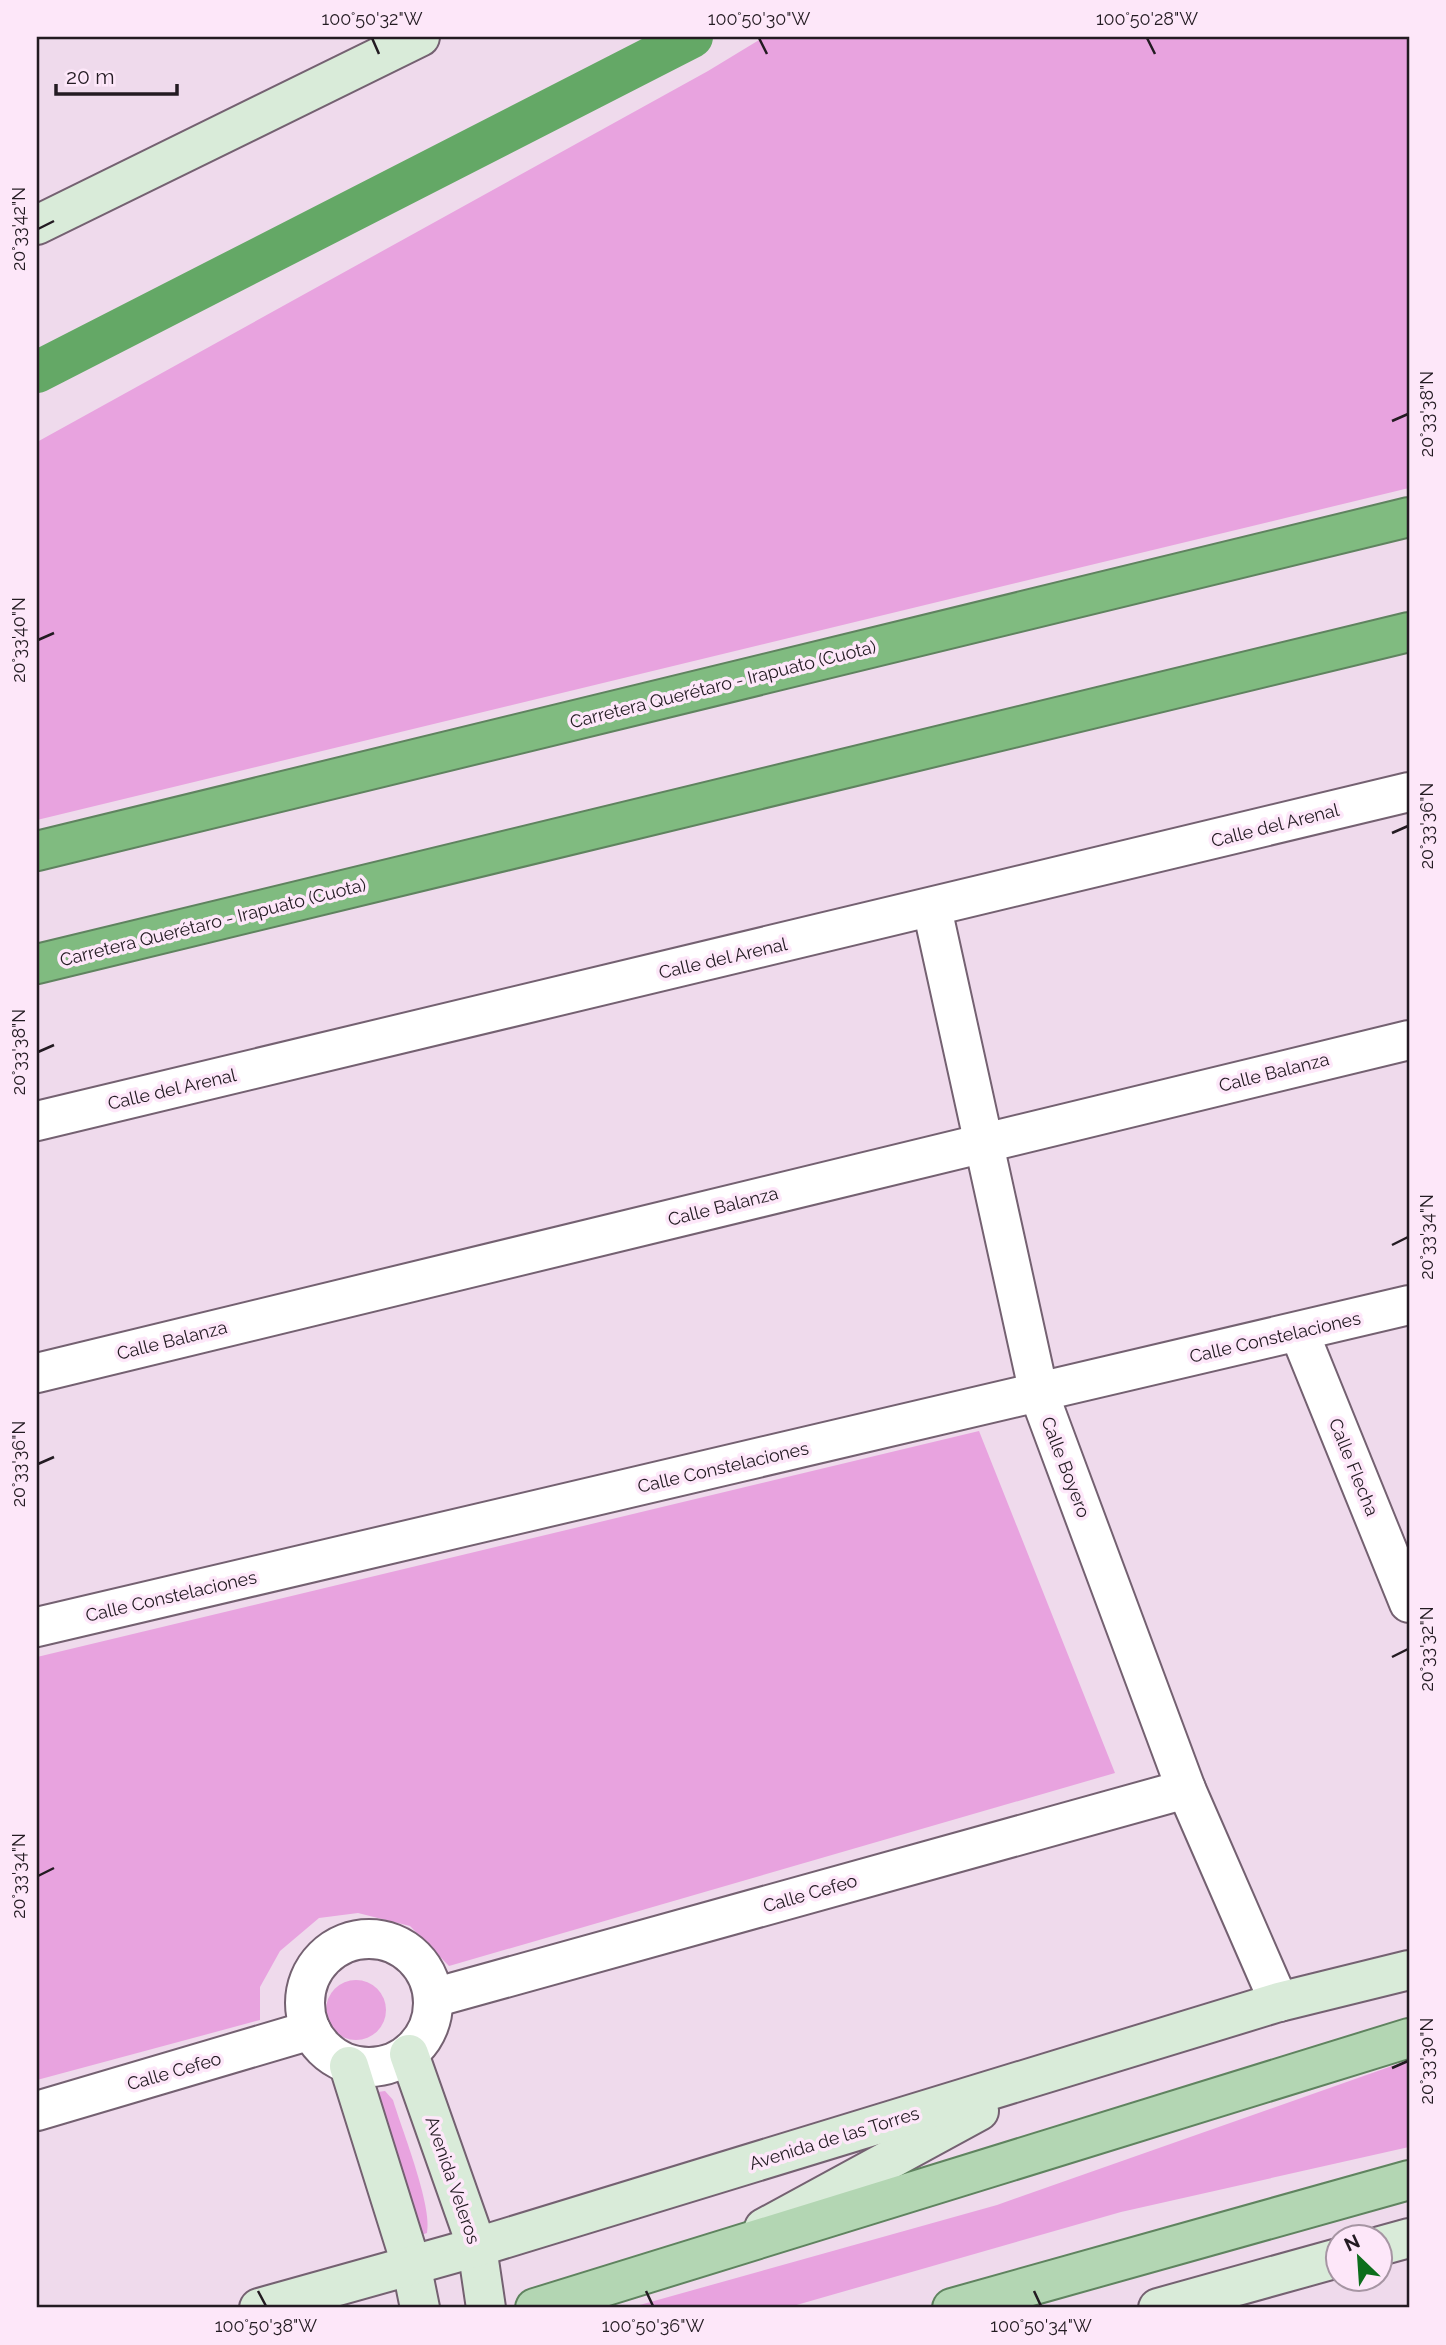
<svg xmlns="http://www.w3.org/2000/svg" width="1446" height="2345" font-family="Raleway,sans-serif">
  <style>
    .green { fill: #e8a3df }
    .lines { fill: none; stroke-linecap: round; stroke-linejoin: round }
    .canal { stroke: #64a866; stroke-width: 42 }
    .street-casing { stroke: #746171; stroke-width: 42 }
    .secondary-casing { stroke: #746171; stroke-width: 42 }
    .primary-casing { stroke: #5f835f; stroke-width: 42 }
    .highway-casing { stroke: #5f835f; stroke-width: 42 }
    .street { stroke: #fff; stroke-width: 38 }
    .secondary { stroke: #d9ebd9; stroke-width: 38 }
    .primary { stroke: #b3d6b3; stroke-width: 38 }
    .highway { stroke: #80bb80; stroke-width: 38 }
    .ticks { fill: none; stroke: #231b22; stroke-width: 2.5 }
    .labels { text-anchor: middle; dominant-baseline: central; stroke-width: 7; stroke-linejoin: round; paint-order: stroke }
    .street-label { font-size: 18px; fill: #231b22; stroke: #fde7f9 }
    .neatline { fill: none; stroke: #231b22; stroke-width: 2.5 }
    .ticks-label { font-size: 18px; text-anchor: middle; fill: #231b22 }
  </style>
  <rect width="100%" height="100%" fill="#efdaec"/>
  <g class="green">
    <path d="M764,37H1409V488L37,820V442L708,71Z"/>
    <path d="M979,1431L1115,1773L449,1966L410,1926L358,1913L319,1918L280,1951L260,1987V2020L37,2080V1657Z"/>
    <circle cx="356" cy="2010" r="30"/>
    <path d="M1409,2060V2147L1121,2212L786,2308H629L997,2205Z"/>
    <path d="M385,2091L393,2100C402,2130 433,2207 427,2233L418,2236L371,2099L378,2092Z"/>
  </g>
  <g class="lines">
    <path class="canal" d="M37,372L692,37"/>
    <defs>
      <g id="street">
        <path d="M932,908L1039,1394L1186,1789L1279,2002"/>
        <path d="M37,1121L1409,792"/>
        <path d="M1299,1332L1409,1603"/>
        <path d="M37,1373L1409,1040"/>
        <path d="M37,1627L1409,1305"/>
        <circle cx="369" cy="2003" r="64"/>
        <path d="M433,1998L1186,1789"/>
        <path d="M37,2111L311,2030"/>
      </g>
      <g id="secondary">
        <path d="M37,225L420,37"/>
        <path d="M409,2054L477,2247L486,2308"/>
        <path d="M349,2066L411,2264L420,2308"/>
        <path d="M764,2228L979,2111"/>
        <path d="M1380,2246L1409,2238"/>
        <path d="M259,2308L477,2247L1279,2002L1409,1970"/>
        <path d="M1158,2308L1338,2258"/>
      </g>
      <g id="primary">
        <path d="M535,2308L1409,2038"/>
        <path d="M952,2308L1409,2180"/>
      </g>
      <g id="highway">
        <path d="M37,851L1409,517"/>
        <path d="M37,964L1409,632"/>
      </g>
    </defs>
    <use href="#street" class="street-casing"/>
    <use href="#secondary" class="secondary-casing"/>
    <use href="#primary" class="primary-casing"/>
    <use href="#highway" class="highway-casing"/>
    <use href="#street" class="street"/>
    <use href="#secondary" class="secondary"/>
    <use href="#primary" class="primary"/>
    <use href="#highway" class="highway"/>
  </g>
  <path class="ticks" d="M372,38L379,54M759,38L767,54M1147,38L1155,54M38,229L54,221M1392,421L1408,414M38,640L54,633M1392,833L1408,826M38,1052L54,1045M1392,1245L1408,1237M38,1464L54,1457M1392,1657L1408,1649M38,1876L54,1868M1392,2068L1408,2061M258,2291L266,2306M646,2291L653,2306M1034,2291L1041,2306"/>
  <g class="labels">
    <g class="street-label">
      <text transform="translate(723 684) rotate(-14)">Carretera Querétaro - Irapuato (Cuota)</text>
      <text transform="translate(1275 825) rotate(-14)">Calle del Arenal</text>
      <text transform="translate(213 922) rotate(-14)">Carretera Querétaro - Irapuato (Cuota)</text>
      <text transform="translate(723 958) rotate(-13)">Calle del Arenal</text>
      <text transform="translate(1274 1072) rotate(-14)">Calle Balanza</text>
      <text transform="translate(172 1089) rotate(-13)">Calle del Arenal</text>
      <text transform="translate(723 1206) rotate(-14)">Calle Balanza</text>
      <text transform="translate(1275 1337) rotate(-13)">Calle Constelaciones</text>
      <text transform="translate(172 1340) rotate(-14)">Calle Balanza</text>
      <text transform="translate(723 1467) rotate(-13)">Calle Constelaciones</text>
      <text transform="translate(1066 1467) rotate(69)">Calle Boyero</text>
      <text transform="translate(1354 1467) rotate(68)">Calle Flecha</text>
      <text transform="translate(171 1596) rotate(-13)">Calle Constelaciones</text>
      <text transform="translate(810 1893) rotate(-16)">Calle Cefeo</text>
      <text transform="translate(174 2071) rotate(-16)">Calle Cefeo</text>
      <text transform="translate(834 2138) rotate(-17)">Avenida de las Torres</text>
      <text transform="translate(453 2180) rotate(71)">Avenida Veleros</text>
    </g>
  </g>
  <rect width="1446" height="2345" fill="none" stroke="#fde7f9" stroke-width="77"/>
  <g transform="translate(1359 2258) rotate(335)"><circle r="33" fill="#fde7f9" stroke="#a695a3" stroke-width="2"/>
  <path d="M0-5L12 26L0 18L-12 26Z" fill="#0c6e1c"/>
  <text y="-10" font-size="19" font-weight="bold" text-anchor="middle" fill="#231b22">N</text>
  </g>
  <path d="M56 84v10h121v-10" fill="none" stroke="#231b22" stroke-width="3.5"/>
  <text x="66" y="84" font-size="21" fill="#231b22" stroke="#fde7f9" stroke-width="5" paint-order="stroke">20 m</text>
  <rect x="38" y="38" width="1370" height="2268" class="neatline"/>
  <g class="ticks-label">
    <text x="372" y="25">100°50'32"W</text>
    <text x="759" y="25">100°50'30"W</text>
    <text x="1147" y="25">100°50'28"W</text>
    <text transform="translate(19 229) rotate(-90)" y="6">20°33'42"N</text>
    <text transform="translate(1427 414) rotate(-90)" y="6">20°33'38"N</text>
    <text transform="translate(19 640) rotate(-90)" y="6">20°33'40"N</text>
    <text transform="translate(1427 826) rotate(-90)" y="6">20°33'36"N</text>
    <text transform="translate(19 1052) rotate(-90)" y="6">20°33'38"N</text>
    <text transform="translate(1427 1237) rotate(-90)" y="6">20°33'34"N</text>
    <text transform="translate(19 1464) rotate(-90)" y="6">20°33'36"N</text>
    <text transform="translate(1427 1649) rotate(-90)" y="6">20°33'32"N</text>
    <text transform="translate(19 1876) rotate(-90)" y="6">20°33'34"N</text>
    <text transform="translate(1427 2061) rotate(-90)" y="6">20°33'30"N</text>
    <text x="266" y="2332">100°50'38"W</text>
    <text x="653" y="2332">100°50'36"W</text>
    <text x="1041" y="2332">100°50'34"W</text>
  </g>
</svg>
